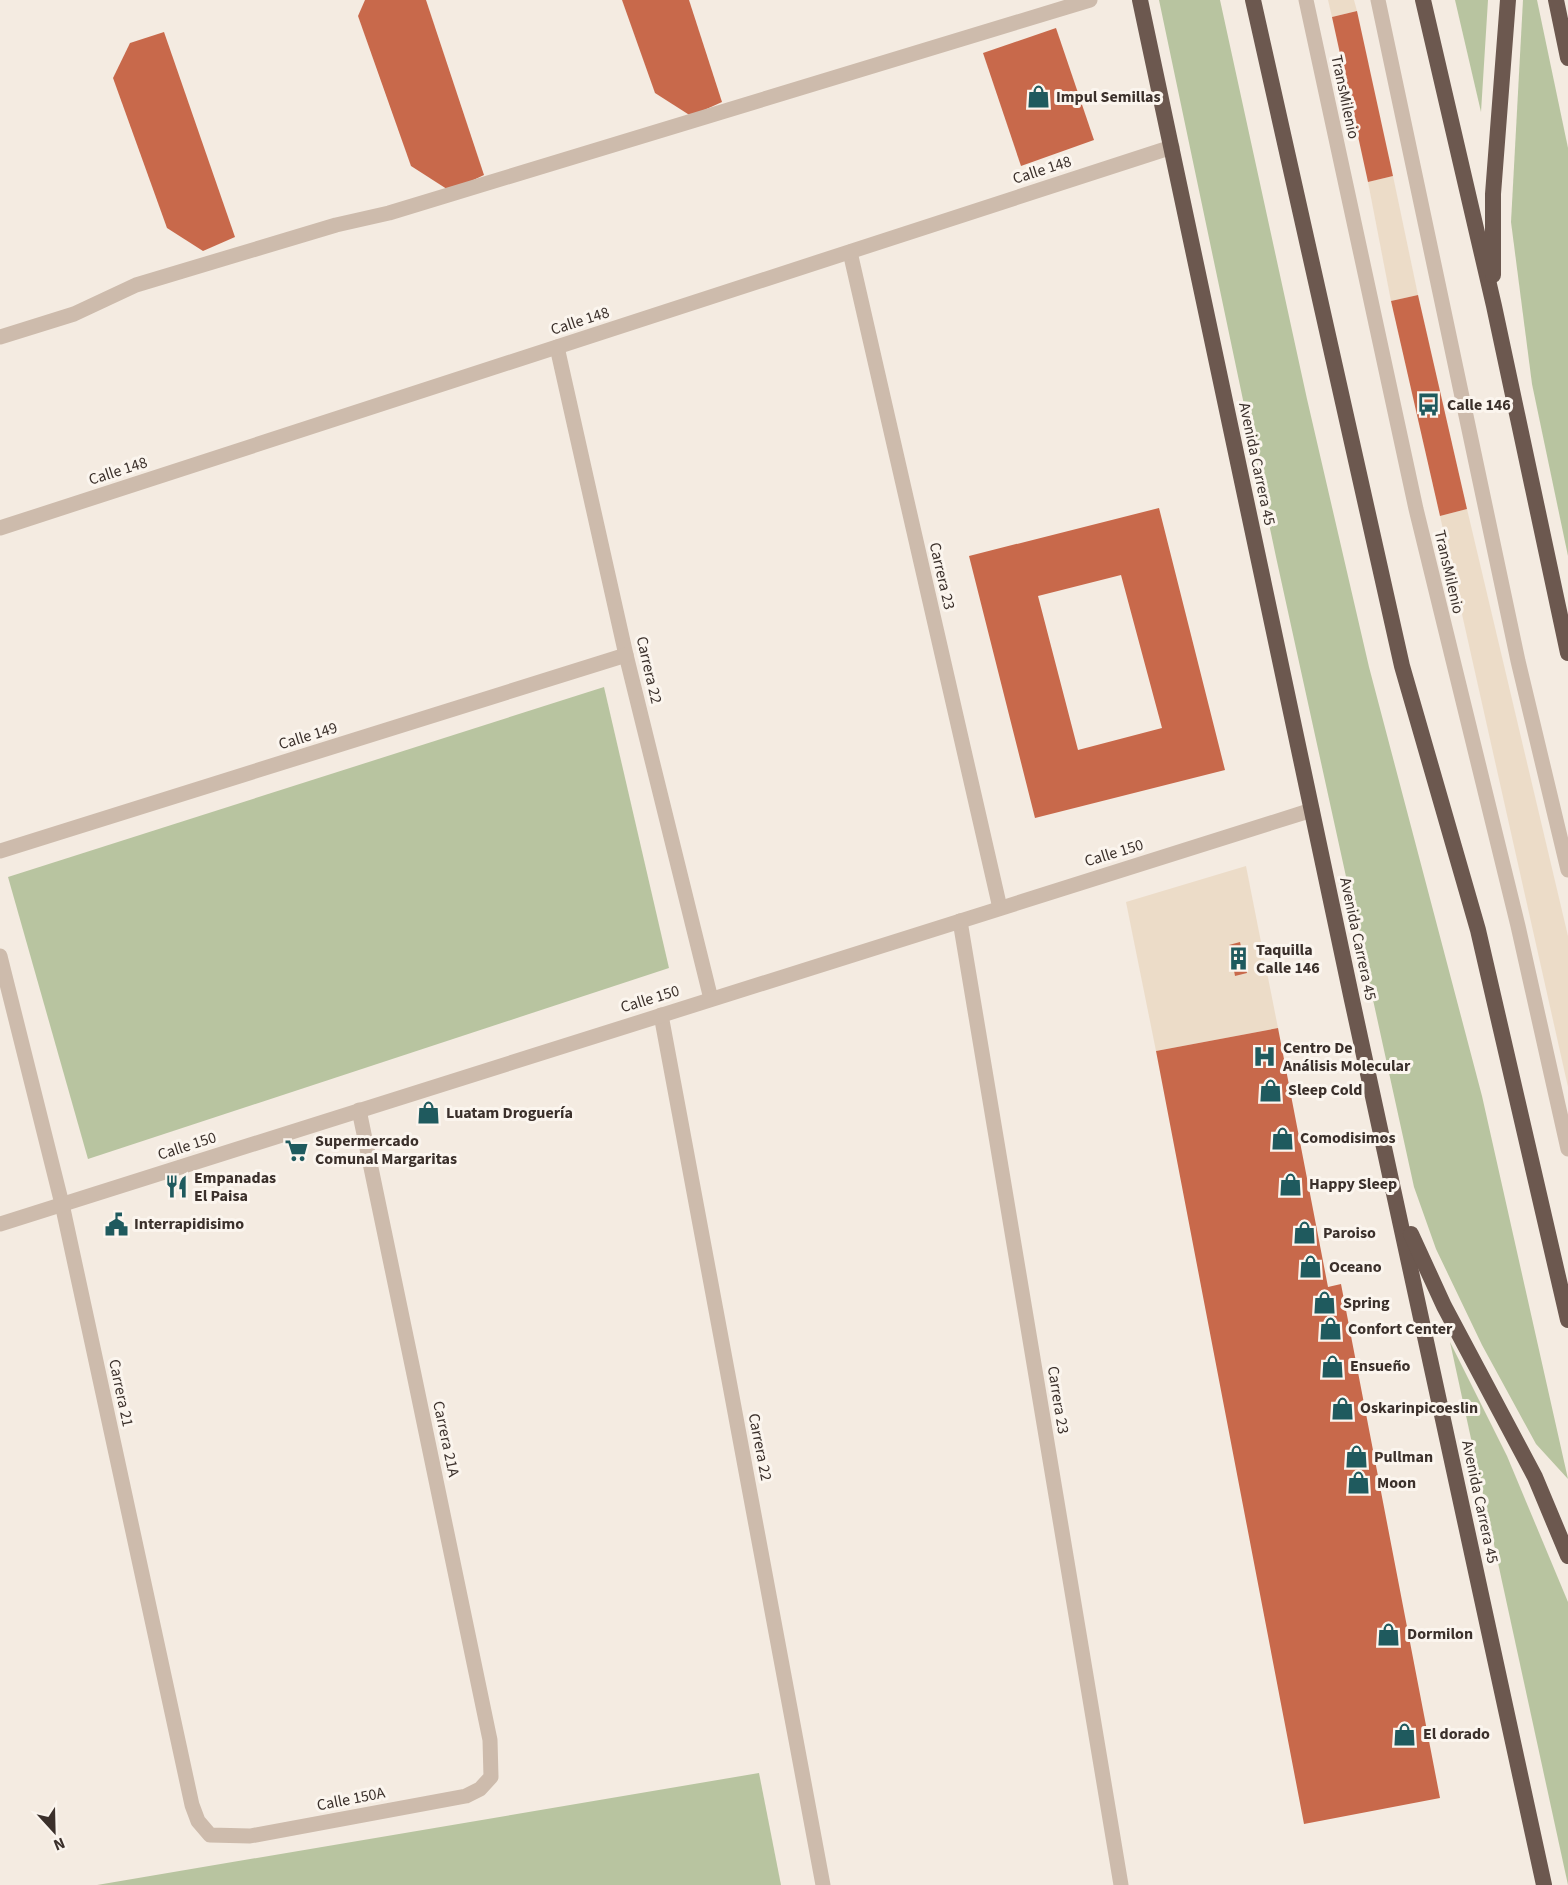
<svg xmlns="http://www.w3.org/2000/svg" width="1568" height="1885" font-family="'Source Sans 3',sans-serif">
  <style>
    .green { fill: #b8c4a0 }
    .plaza { fill: #ecdcc8 }
    .building { fill: #c8694b; fill-rule: evenodd }
    .lines { fill: none; stroke-linecap: round; stroke-linejoin: round }
    .service { stroke: #cdbbac; stroke-width: 15 }
    .minor { stroke: #cdbbac; stroke-width: 15 }
    .trunk { stroke: #6c584f; stroke-width: 16 }
    .labels { text-anchor: middle; dominant-baseline: central; stroke-width: 6; stroke-linejoin: round; paint-order: stroke }
    .poi-label { font-size: 16px; font-weight: bold; fill: #3b302b; stroke: #fbf5ee; text-anchor: start }
    .street-label { font-size: 16px; fill: #3b302b; stroke: #fbf5ee }
  </style>
  <rect width="100%" height="100%" fill="#f4ebe1"/>
  <g class="green">
    <path d="M1159,0H1220L1307,399L1369,667L1482,1096L1568,1479L1536,1444L1482,1345L1436,1249L1414,1187L1276,557Z"/>
    <path d="M1455,0H1488L1481,112Z"/>
    <path d="M1523,0H1537L1568,148V556L1532,384L1511,222Z"/>
    <path d="M604,687L669,968L88,1159L8,877Z"/>
    <path d="M1450,1342L1507,1456L1568,1602V1885Z"/>
    <path d="M759,1773L781,1885H97Z"/>
  </g>
  <g class="plaza">
    <path d="M1328,0H1354L1357,11L1332,17Z"/>
    <path d="M1393,176L1418,295L1391,301L1368,182Z"/>
    <path d="M1467,509L1568,936V1087L1440,516Z"/>
    <path d="M1246,866L1278,1028L1156,1051L1126,902Z"/>
  </g>
  <g class="building">
    <path d="M365,0H426L484,175L450,191L411,166L358,16Z"/>
    <path d="M622,0H689L722,102L691,116L655,93Z"/>
    <path d="M1357,11L1393,176L1368,182L1332,17Z"/>
    <path d="M1056,28L1094,140L1021,166L983,53Z"/>
    <path d="M164,32L235,237L203,251L167,228L113,78L130,43Z"/>
    <path d="M1418,295L1467,509L1440,516L1391,301Z"/>
    <path d="M1159,508L1225,770L1035,818L969,556ZM1121,575L1162,728L1078,750L1038,596Z"/>
    <path d="M1240,942L1247,973L1235,976L1229,945Z"/>
    <path d="M1278,1028L1328,1287L1341,1284L1440,1798L1304,1824L1156,1051Z"/>
  </g>
  <g class="lines">
    <g class="service">
      <path d="M1306,0L1416,509L1518,926L1568,1149"/>
      <path d="M1378,0L1518,661L1568,870"/>
    </g>
    <g class="minor">
      <path d="M850,252L1000,908"/>
      <path d="M0,337L74,314L136,285L336,225L389,213L1090,0"/>
      <path d="M557,347L626,655L711,999"/>
      <path d="M0,528L1172,147"/>
      <path d="M0,851L626,655"/>
      <path d="M960,921L1121,1885"/>
      <path d="M0,956L62,1204L192,1805L198,1821L210,1835L250,1836L466,1796L480,1789L491,1777L490,1740L359,1110"/>
      <path d="M661,1015L823,1885"/>
      <path d="M0,1224L1312,810"/>
    </g>
    <g class="trunk">
      <path d="M1140,0L1352,1000L1544,1885"/>
      <path d="M1253,0L1402,666L1478,930L1568,1320"/>
      <path d="M1423,0L1494,306L1568,653"/>
      <path d="M1556,0L1568,58"/>
      <path d="M1493,275V194L1508,0"/>
      <path d="M1411,1234L1444,1306L1535,1477L1568,1556"/>
    </g>
  </g>
  <defs>
    <symbol id="shop-bare" viewBox="-9 -9 18 18"><path d="M-5-2.5h2.3a2.7 3.5 0 0 1 5.4 0H5L5.5 6h-11ZM-1.5-2.5h3a1.5 2.3 0 0 0-3 0Z" fill="#1f5a5e" stroke="#fbf5ee" stroke-width="2.5" paint-order="stroke"/></symbol>
    <symbol id="bus-bare" viewBox="-9 -9 18 18"><path d="M-5-6H5V4H4V6H2V4H-2V6H-4V4H-5ZM-3.5-4V0h7V-4ZM-3.5 1.2v1.5H-2V1.2ZM2 1.2v1.5H3.5V1.2Z" fill="#1f5a5e" stroke="#fbf5ee" stroke-width="2.5" paint-order="stroke"/></symbol>
    <symbol id="building-bare" viewBox="-9 -9 18 18"><path d="M-4-6H4V6H1V3H-1V6H-4ZM-2.5-4.3h1.7v1.8h-1.7ZM.8-4.3h1.7v1.8H.8ZM-2.5-1h1.7V.8h-1.7ZM.8-1h1.7V.8H.8Z" fill="#1f5a5e" stroke="#fbf5ee" stroke-width="2.5" paint-order="stroke"/></symbol>
    <symbol id="hospital-bare" viewBox="-9 -9 18 18"><path d="M-5-5h3v3.5h4V-5h3V5h-3V1.5h-4V5h-3Z" fill="#1f5a5e" stroke="#fbf5ee" stroke-width="2.5" paint-order="stroke"/></symbol>
    <symbol id="supermarket-bare" viewBox="-9 -9 18 18"><path d="M-6-5.5h2.5l.6 2H6L4.5 2H-2.5L-4.4-4H-6ZM-1.5 3.2a1.3 1.3 0 1 0 .1 0ZM3 3.2a1.3 1.3 0 1 0 .1 0Z" fill="#1f5a5e" stroke="#fbf5ee" stroke-width="2.5" paint-order="stroke"/></symbol>
    <symbol id="restaurant-bare" viewBox="-9 -9 18 18"><path d="M-5-6h1v4h1v-4h1v4h1v-4h1v5L-1.5 .5V6h-2V.5L-5-1ZM5-6V6H3V1.5H1.5Q1.5-4 5-6Z" fill="#1f5a5e" stroke="#fbf5ee" stroke-width="2.5" paint-order="stroke"/></symbol>
    <symbol id="civic-bare" viewBox="-9 -9 18 18"><path d="M-.6-6.5H3V-4.5H.6V-3L4-1V1h2V6H-6V1h2V-1L-.6-3ZM-1.2 2.5V6h2.4V2.5Z" fill="#1f5a5e" stroke="#fbf5ee" stroke-width="2.5" paint-order="stroke"/></symbol>
  </defs>
  <g fill-rule="evenodd">
    <use href="#shop-bare" x="1022" y="80" width="33" height="33"/>
    <use href="#bus-bare" x="1412" y="388" width="33" height="33"/>
    <use href="#building-bare" x="1222" y="942" width="33" height="33"/>
    <use href="#hospital-bare" x="1248" y="1040" width="33" height="33"/>
    <use href="#shop-bare" x="1254" y="1074" width="33" height="33"/>
    <use href="#shop-bare" x="412" y="1096" width="33" height="33"/>
    <use href="#shop-bare" x="1266" y="1122" width="33" height="33"/>
    <use href="#supermarket-bare" x="280" y="1134" width="33" height="33"/>
    <use href="#shop-bare" x="1274" y="1168" width="33" height="33"/>
    <use href="#restaurant-bare" x="160" y="1170" width="33" height="33"/>
    <use href="#civic-bare" x="100" y="1208" width="33" height="33"/>
    <use href="#shop-bare" x="1288" y="1216" width="33" height="33"/>
    <use href="#shop-bare" x="1294" y="1250" width="33" height="33"/>
    <use href="#shop-bare" x="1308" y="1286" width="33" height="33"/>
    <use href="#shop-bare" x="1314" y="1312" width="33" height="33"/>
    <use href="#shop-bare" x="1316" y="1350" width="33" height="33"/>
    <use href="#shop-bare" x="1326" y="1392" width="33" height="33"/>
    <use href="#shop-bare" x="1340" y="1440" width="33" height="33"/>
    <use href="#shop-bare" x="1342" y="1466" width="33" height="33"/>
    <use href="#shop-bare" x="1372" y="1618" width="33" height="33"/>
    <use href="#shop-bare" x="1388" y="1718" width="33" height="33"/>
  </g>
  <g class="labels">
    <g class="poi-label">
      <text x="1056" y="97">Impul Semillas</text>
      <text x="1447" y="405">Calle 146</text>
      <text x="1256" y="950">Taquilla<tspan x="1256" dy="18">Calle 146</tspan></text>
      <text x="1283" y="1048">Centro De<tspan x="1283" dy="18">Análisis Molecular</tspan></text>
      <text x="1288" y="1090">Sleep Cold</text>
      <text x="446" y="1113">Luatam Droguería</text>
      <text x="1300" y="1138">Comodisimos</text>
      <text x="315" y="1141">Supermercado<tspan x="315" dy="18">Comunal Margaritas</tspan></text>
      <text x="194" y="1178">Empanadas<tspan x="194" dy="18">El Paisa</tspan></text>
      <text x="1309" y="1184">Happy Sleep</text>
      <text x="134" y="1224">Interrapidisimo</text>
      <text x="1323" y="1233">Paroiso</text>
      <text x="1329" y="1267">Oceano</text>
      <text x="1343" y="1303">Spring</text>
      <text x="1348" y="1329">Confort Center</text>
      <text x="1350" y="1366">Ensueño</text>
      <text x="1360" y="1408">Oskarinpicoeslin</text>
      <text x="1374" y="1457">Pullman</text>
      <text x="1377" y="1483">Moon</text>
      <text x="1407" y="1634">Dormilon</text>
      <text x="1423" y="1734">El dorado</text>
    </g>
    <g class="street-label">
      <text transform="translate(1345 97) rotate(78)">TransMilenio</text>
      <text transform="translate(1042 170) rotate(-18)">Calle 148</text>
      <text transform="translate(580 321) rotate(-18)">Calle 148</text>
      <text transform="translate(1257 464) rotate(78)">Avenida Carrera 45</text>
      <text transform="translate(118 471) rotate(-18)">Calle 148</text>
      <text transform="translate(1449 572) rotate(77)">TransMilenio</text>
      <text transform="translate(942 576) rotate(77)">Carrera 23</text>
      <text transform="translate(649 670) rotate(77)">Carrera 22</text>
      <text transform="translate(308 736) rotate(-17)">Calle 149</text>
      <text transform="translate(1114 853) rotate(-17)">Calle 150</text>
      <text transform="translate(1358 939) rotate(78)">Avenida Carrera 45</text>
      <text transform="translate(650 999) rotate(-17)">Calle 150</text>
      <text transform="translate(187 1146) rotate(-18)">Calle 150</text>
      <text transform="translate(121 1393) rotate(78)">Carrera 21</text>
      <text transform="translate(1058 1400) rotate(81)">Carrera 23</text>
      <text transform="translate(446 1439) rotate(78)">Carrera 21A</text>
      <text transform="translate(760 1447) rotate(79)">Carrera 22</text>
      <text transform="translate(1480 1502) rotate(78)">Avenida Carrera 45</text>
      <text transform="translate(351 1799) rotate(-11)">Calle 150A</text>
    </g>
  </g>
  <g transform="translate(54 1831) rotate(158)" stroke="#fbf5ee" stroke-width="4.5" paint-order="stroke">
  <path d="M0-4.5L10 22L0 15L-10 22Z" fill="#3b302b"/>
  <text y="-9" font-size="16" font-weight="bold" text-anchor="middle" fill="#3b302b">N</text>
  </g>
</svg>
